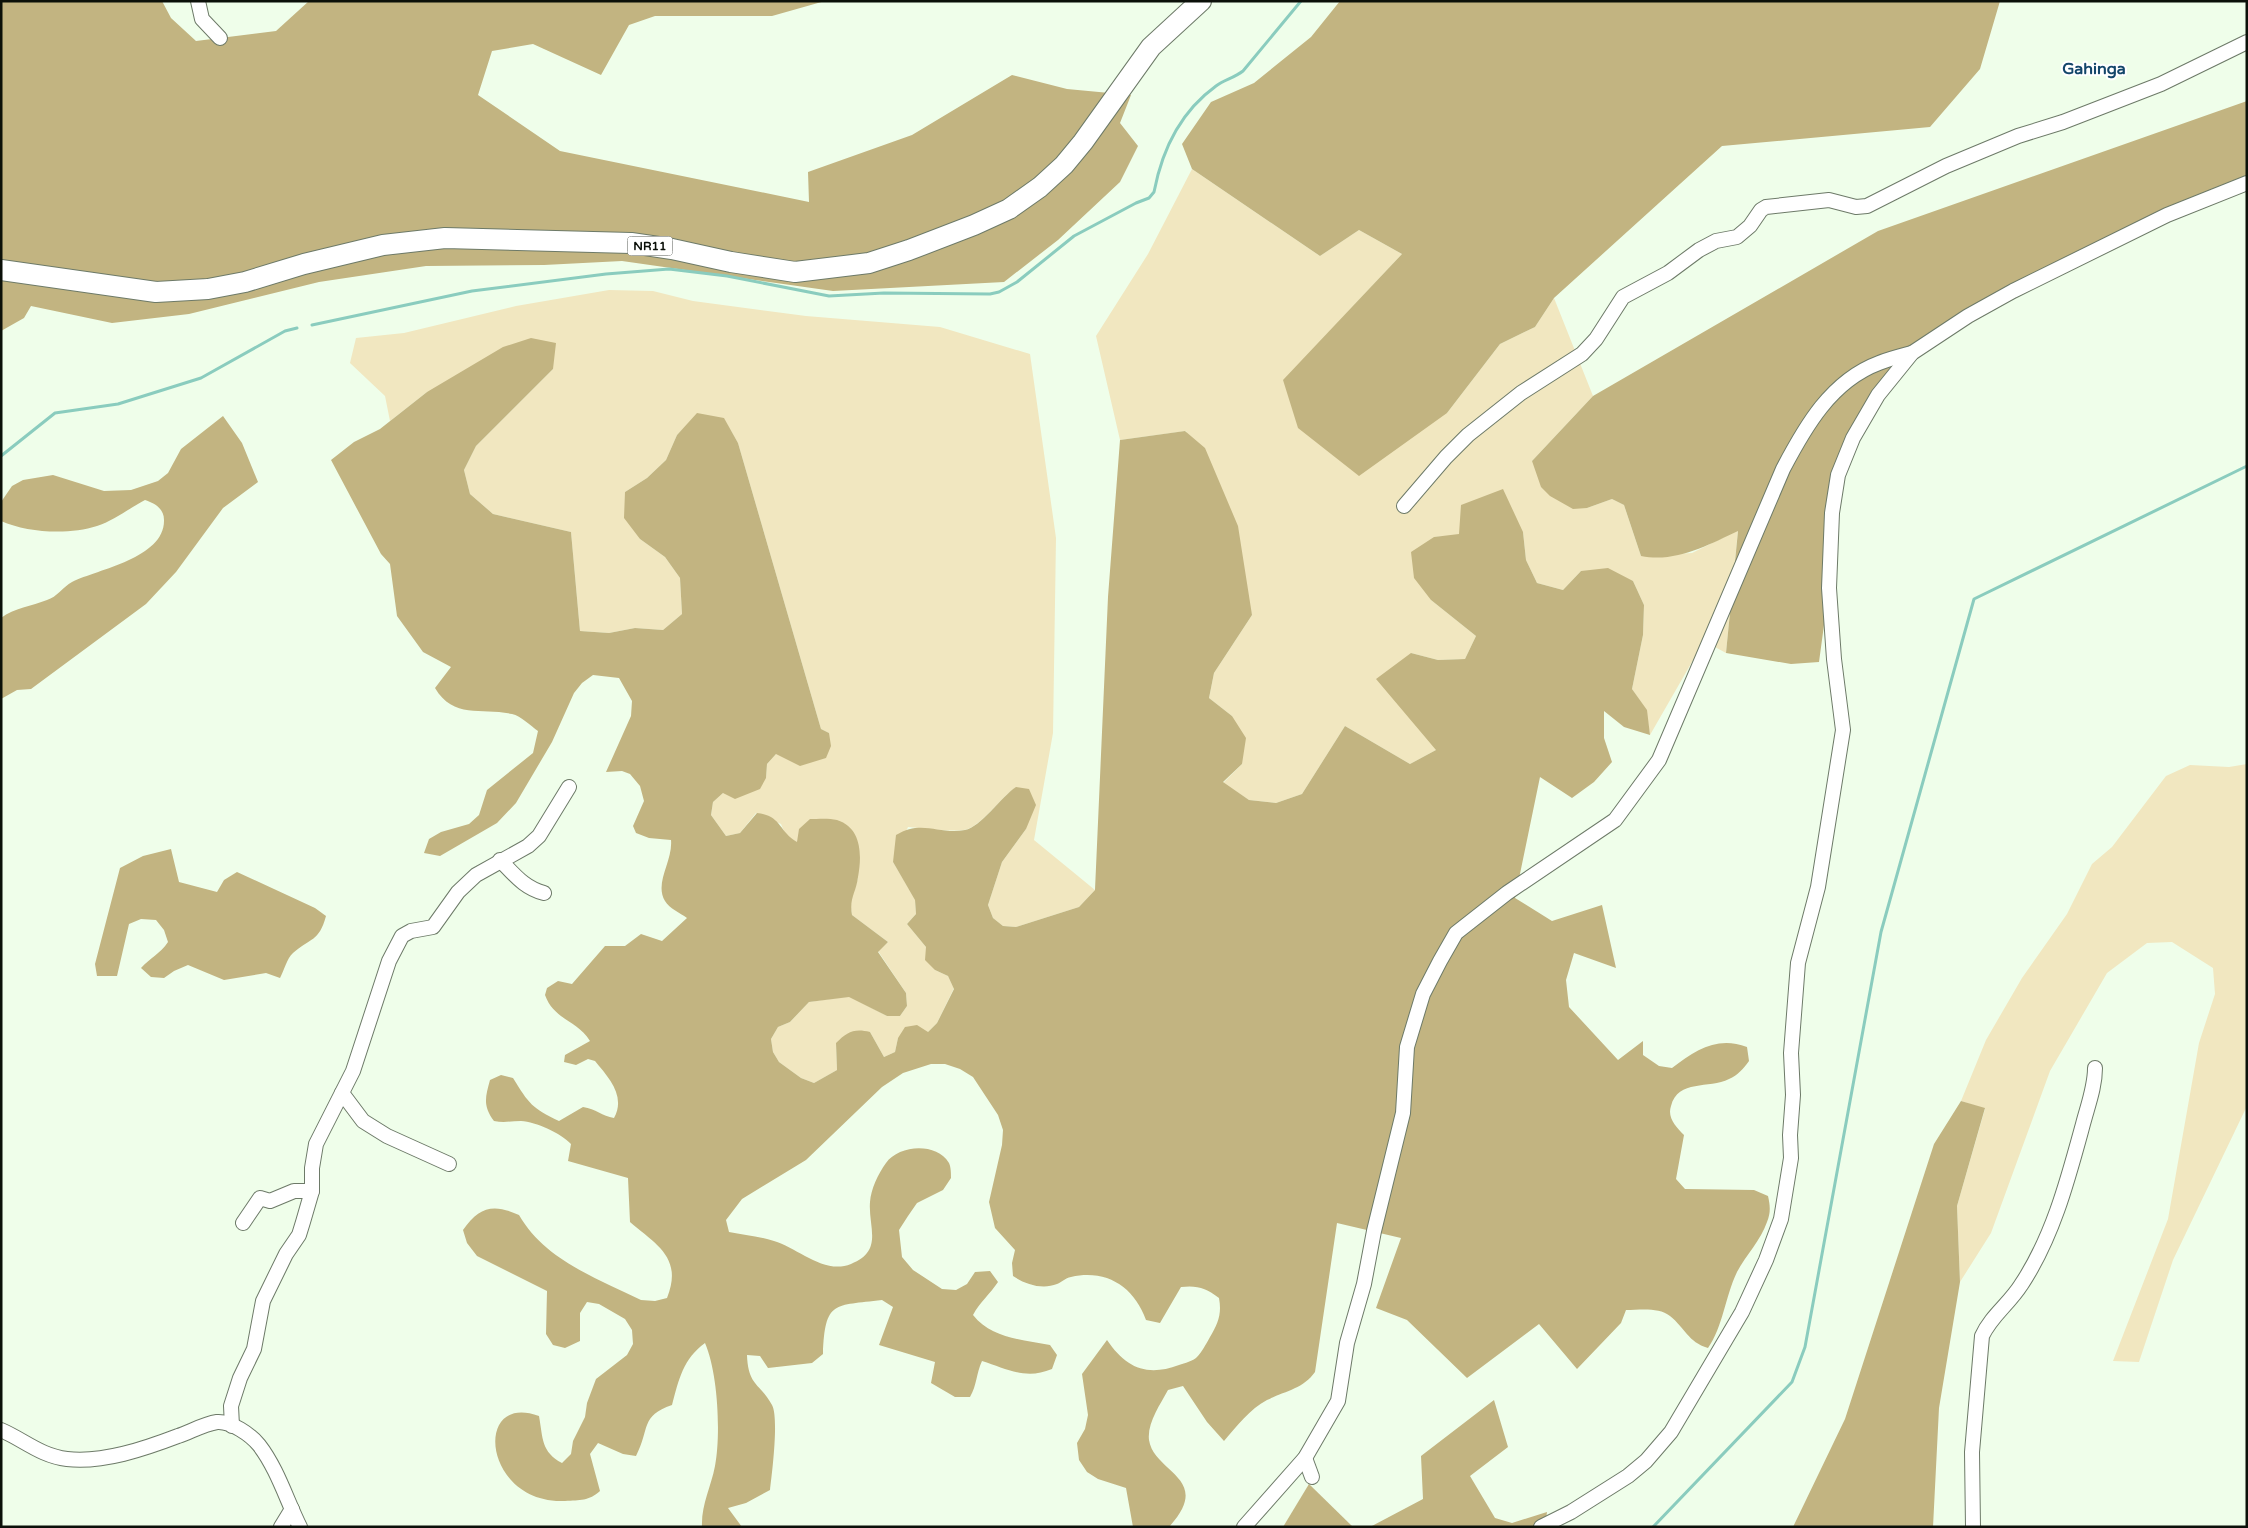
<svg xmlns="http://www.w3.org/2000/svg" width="2248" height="1528" font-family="'Varela Round',sans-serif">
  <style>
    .green { fill: #f1e7c0 }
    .forest { fill: #c2b481 }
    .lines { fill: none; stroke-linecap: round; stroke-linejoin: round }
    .stream { stroke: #8accbe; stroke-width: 3 }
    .minor-casing { stroke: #6d7a68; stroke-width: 16 }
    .highway-casing { stroke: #6d7a68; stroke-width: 22 }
    .minor { stroke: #fff; stroke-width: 14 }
    .highway { stroke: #fff; stroke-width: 20 }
    .labels { text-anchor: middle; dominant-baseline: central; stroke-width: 4; stroke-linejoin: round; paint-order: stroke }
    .shield { fill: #fff; stroke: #545853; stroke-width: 1 }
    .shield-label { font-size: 12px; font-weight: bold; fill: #0b1009 }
    .quarter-label { font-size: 16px; font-weight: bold; fill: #13466a; stroke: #fff }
  </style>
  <rect width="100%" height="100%" fill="#effeea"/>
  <g class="green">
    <path d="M1192,169L1320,256L1359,230L1402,254L1283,381L1447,413L1500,344L1535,327L1554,298L1593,396L1532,461L1587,508L1612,499L1624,505L1641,556L1692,553L1738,530L1726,653L1704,641L1650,735L1646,710L1632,689L1643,635L1644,605L1633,581L1581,571L1563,590L1537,583L1526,560L1523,532L1434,537L1431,600L1476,636L1465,659L1438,660L1411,653L1436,750L1410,764L1345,726L1302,794L1276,803L1249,800L1223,783L1242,764L1232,716L1209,698L1214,673L1252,615L1186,431L1120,440L1096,336L1148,254Z"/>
    <path d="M609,290L653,291L693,301L806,316L940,327L1030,354L1056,538L1053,733L1034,840L1095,890L1079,907L1016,927L1003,926L993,918L988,905L1002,862L1026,829L1015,788C1001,797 980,828 964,830C947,832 926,828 908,827L893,862L915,899L916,914L907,924L926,947L935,970L948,976L954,988L937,1023L928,1032L898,1038L895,1052L884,1057L870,1032L836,1043L837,1070L814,1083L801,1078L779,1062L773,1052L771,1039L778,1027L790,1022L809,1002L849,996L887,1016H900L907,1006L906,993L878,951L888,942L852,915L850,903L858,878L786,836L781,824L756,813L740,833L726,836L711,815L713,802L723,793L766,778L767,764L776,754L829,733L821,729L738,443L724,419L697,414L677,435L666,460L647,478L625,492L640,539L665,557L680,578L682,614L663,630L635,628L609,633L580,631L571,532L493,514L470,494L464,470L476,446L553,369L427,392L390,421L385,396L350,363L356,338L404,333L516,306Z"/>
    <path d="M2247,764V1106L2173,1260L2139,1362L2113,1361L2168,1219L2199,1043L2215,994L2213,968L2172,942L2147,943L2107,973L2050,1071L1991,1233L1960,1282L1957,1206L1985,1109L1961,1101L1986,1040L2022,978L2067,914L2092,864L2112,847L2166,776L2190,765L2229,767Z"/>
  </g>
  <g class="forest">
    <path d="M1,1H162L171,18L196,41L276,31L309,1H825L772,16H655L629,25L601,75L533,44L492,51L478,95L560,151L809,202L808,172L912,135L1012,75L1067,89L1131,95L1120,123L1138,146L1120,182L1058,240L1004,282L833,291L622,261L544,265L426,266L319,282L189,314L112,323L31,306L24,318L1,331Z"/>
    <path d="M1340,1H2000L1980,69L1930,127L1722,146L1554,298L1535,327L1500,344L1447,413L1359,476L1298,428L1283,380L1402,254L1359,230L1320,256L1192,169L1182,144L1211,102L1254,83L1311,37Z"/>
    <path d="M2247,101V183L2167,215L1912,353L1878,395L1838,475L1829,588L1819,662L1791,664L1726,653L1738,531C1708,545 1676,563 1641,556L1624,505L1612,499L1587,508L1573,509L1550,496L1541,487L1532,461L1593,396L1878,231Z"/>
    <path d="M531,338L556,343L553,369L476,446L464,470L470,494L493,514L571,532L580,631L609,633L635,628L663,630L682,614L680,578L665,557L640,539L624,518L625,492L647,478L666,460L677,435L697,413L724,418L738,443L821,729L829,733L831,746L826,758L800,766L776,754L767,764L766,778L760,789L735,799L723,793L713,802L711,815L726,836L740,833L757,813C782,816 778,831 797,842L799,829L810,819C818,819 829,818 837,820C862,828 862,855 858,877C856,893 849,898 852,915L888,942L878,952L906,993L907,1006L900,1016H887L849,997L809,1002L790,1022L778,1027L771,1039L773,1052L779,1062L801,1078L814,1083L837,1070L836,1043C847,1032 854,1028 870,1032L884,1057L895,1052L898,1038L905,1027L917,1025L928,1032L937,1023L954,989L948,976L935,970L925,960L926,947L907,924L916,914L915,900L893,862L896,835C922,819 939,835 965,830C981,827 1001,797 1016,787L1029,789L1036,805L1026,829L1002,862L988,905L993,918L1003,926L1016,927L1079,907L1095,890L1108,597L1120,440L1185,431L1205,448L1238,526L1252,615L1214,673L1209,698L1232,716L1246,738L1242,764L1223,782L1249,800L1276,803L1302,794L1345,726L1410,764L1436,750L1376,679L1411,653L1438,660L1465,659L1476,636L1431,600L1414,578L1411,552L1434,537L1459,534L1461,505L1503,489L1523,532L1526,560L1537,583L1563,590L1581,571L1608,568L1633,581L1644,605L1643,635L1632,689L1647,710L1650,735L1624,727L1604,711V738L1612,762L1594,782L1572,798L1540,777L1515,898L1552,921L1602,905L1616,968L1574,953L1566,980L1569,1007L1618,1060L1643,1041V1055L1659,1066L1672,1068C1696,1050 1717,1036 1747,1047L1749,1061C1743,1069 1738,1075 1729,1079C1709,1089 1678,1079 1671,1106C1667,1118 1676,1127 1684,1135L1676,1179L1685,1189L1754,1190L1768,1196C1770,1205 1771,1212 1767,1222C1761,1240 1746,1255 1737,1272C1725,1297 1723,1327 1708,1348C1688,1342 1685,1328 1670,1316C1659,1307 1640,1310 1626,1310L1621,1323L1577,1369L1539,1324L1467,1378L1407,1320L1376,1308L1401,1238L1337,1223L1315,1372C1303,1389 1285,1391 1267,1400C1250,1409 1237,1426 1224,1441L1207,1422L1183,1386L1168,1390C1160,1405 1147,1423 1149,1440C1154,1473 1214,1478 1169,1527H1133L1126,1488L1098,1479L1087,1472L1079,1460L1077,1443L1085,1429L1088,1415L1082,1374L1107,1340C1126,1368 1147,1377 1179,1365C1185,1363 1193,1361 1197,1357C1202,1352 1206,1344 1210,1337C1218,1323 1222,1314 1219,1298C1206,1288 1197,1285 1181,1287L1160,1323L1146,1320C1134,1287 1107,1269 1071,1277C1065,1278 1062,1282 1057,1284C1042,1290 1025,1284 1013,1276L1012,1263L1015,1250L995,1228L989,1202L1002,1145L1003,1130L998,1115L973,1077L960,1069L945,1064H931L903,1073L882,1087L806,1160L742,1199L726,1220L729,1232C743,1235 759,1236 774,1241C798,1248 824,1275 851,1264C884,1251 868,1227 870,1202C871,1189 878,1174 886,1163C899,1145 936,1142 949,1163C951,1167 951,1174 951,1178L943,1190L917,1203L908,1216L899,1230L902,1257L913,1270L942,1289L956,1290L967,1284L975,1272L990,1271L998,1282C990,1294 980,1302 973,1315C992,1339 1022,1339 1050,1345L1057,1355L1052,1369C1026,1380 1007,1369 982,1361C976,1374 977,1385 970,1397H955L931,1383L935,1362L879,1345L893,1307L882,1300C834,1306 825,1300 823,1354L812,1363L768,1368L760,1356L747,1355C748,1386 760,1383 772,1405C779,1418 772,1473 770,1490L746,1503L728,1508L742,1527H702C701,1505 711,1487 715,1466C721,1434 718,1373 705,1343C683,1359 679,1379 672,1405C640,1416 650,1429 636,1456L623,1454L598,1443L590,1454L600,1491C589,1501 580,1500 565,1501C483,1505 472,1391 539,1416C543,1438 541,1452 562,1463L571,1454L573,1441L585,1417L587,1403L596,1379L627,1355L633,1344L632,1330L625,1319L599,1304L587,1302L580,1313V1341L565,1348L553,1345L546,1334L547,1291L477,1256L467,1243L463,1230C479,1207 493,1203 519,1215C545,1260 596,1278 641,1300L655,1301L667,1298C683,1258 657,1245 630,1222L628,1178L568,1161L571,1144C561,1133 536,1122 521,1121C512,1121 504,1123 494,1121C483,1106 485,1098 490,1080L501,1075L513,1078C529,1104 532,1108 559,1121L583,1107C596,1109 602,1116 614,1118C626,1096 609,1078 595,1061L588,1059L576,1065L564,1062L565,1055L590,1041C577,1020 554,1020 545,995L547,988L558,981L572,984L605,946H625L641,934L662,941L687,918C680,913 669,908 665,901C654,883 673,861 671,840L649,838L636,833L633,826L644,801L640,786L630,774L622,771L606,772L631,716L632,701L619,678L593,675L582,683L574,693L552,742L516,803L497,823L440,856L424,853L429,839L441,832L469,824L479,815L487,790L533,753L538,731C531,726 521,716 512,714C482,707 454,720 435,688L451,667L423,652L397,616L390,564L381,554L331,460L354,442L380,429L427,392L503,347Z"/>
    <path d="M223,416L242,443L258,482L223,508L176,572L146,604L31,689L17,690L1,699V618C14,608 32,606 47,600C57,597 63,587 72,582C99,569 165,558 164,520C164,508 154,503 145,500C130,508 113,521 97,526C69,535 28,533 1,521V502L12,486L23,480L53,475L104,491L131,490L158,481L168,473L181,449Z"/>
    <path d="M171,849L179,882L217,892L224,880L237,872L315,908L326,916C319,942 310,938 293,953C287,958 284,971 280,978L266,973L224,980L188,965L174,971L164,978L151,977L141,968C150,958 160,954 168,942L164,930L156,920L141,919L129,924L117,976H97L95,964L120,868L143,856Z"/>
    <path d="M1961,1101L1985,1108L1957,1206L1960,1282L1939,1408L1933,1527H1793L1845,1419L1934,1144Z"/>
    <path d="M1494,1400L1508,1447L1470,1476L1495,1518L1512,1523L1547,1512L1545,1527H1370L1423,1499L1421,1456Z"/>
    <path d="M1309,1484L1353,1527H1283Z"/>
  </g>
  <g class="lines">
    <g class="stream">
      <path d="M312,325L472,291L606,274L669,269L727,276L829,296L884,293L990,294L999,292L1017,282L1074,236L1136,203L1149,198L1154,192C1162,150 1180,112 1216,86C1224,80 1234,78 1243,71L1301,1"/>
      <path d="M1,456L55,413L118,404L201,378L285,331L297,328"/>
      <path d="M1653,1527L1792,1382L1805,1347L1881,932L1974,599L2247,466"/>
    </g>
    <defs>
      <g id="minor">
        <path d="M198,1L202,19L220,38"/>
        <path d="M1404,506L1446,457L1468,435L1521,393L1582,354L1596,339L1623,297L1668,273L1699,250L1716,241L1737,237L1750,226L1761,210L1766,207L1829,200L1856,207L1867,206L1946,166L2018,136L2063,122L2161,84L2247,42"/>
        <path d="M500,860C514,874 524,888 544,893"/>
        <path d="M342,1093L363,1121L387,1136L449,1164"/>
        <path d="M243,1223L260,1198L270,1201L294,1191H312"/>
        <path d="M232,1426L231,1406L240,1378L254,1349L263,1301L286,1254L299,1235L303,1222L312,1191V1168L316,1144L353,1071L389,961L402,936L411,931L433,927L458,892L476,875L528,846L539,836L569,787"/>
        <path d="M1,1430C24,1440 41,1456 67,1459C103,1463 144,1449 178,1436C190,1432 204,1424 217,1422C231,1421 251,1435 259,1445C277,1468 287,1501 300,1527"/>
        <path d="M1305,1458L1312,1477"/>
        <path d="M281,1527L292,1509"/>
        <path d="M1244,1527L1305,1458L1338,1401L1347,1343L1364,1284L1374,1231L1403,1113L1407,1047L1423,994L1440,961L1456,933L1507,893L1615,820L1659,760L1783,469C1805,427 1831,381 1879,363C1889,359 1901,356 1912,353"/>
        <path d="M1541,1527L1571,1512L1628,1476L1646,1461L1671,1432L1742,1312L1766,1260L1781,1219L1791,1158L1790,1135L1793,1095L1791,1053L1798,963L1818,887L1843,730L1834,659L1829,588L1832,513L1838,475L1853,438L1878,395L1912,353L1968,316L2013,291L2167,215L2247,183"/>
        <path d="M1973,1527L1972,1452L1982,1336C1991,1316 2009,1304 2021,1285C2053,1237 2068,1179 2083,1124C2088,1105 2095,1087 2095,1068"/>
      </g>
      <path id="highway" d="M1,270L156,292L208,289L245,282L304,264L383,245L445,238L631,243L672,249L731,262L795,272L869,263L909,250L974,225L1009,209L1040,187L1064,165L1083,142L1151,47L1201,1"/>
    </defs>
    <use href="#minor" class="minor-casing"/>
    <use href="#highway" class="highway-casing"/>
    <use href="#minor" class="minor"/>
    <use href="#highway" class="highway"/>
  </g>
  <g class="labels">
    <rect class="shield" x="627.5" y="236.5" width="45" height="19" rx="4"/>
    <g class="shield-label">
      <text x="650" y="246">NR11</text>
    </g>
    <g class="quarter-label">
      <text x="2094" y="69">Gahinga</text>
    </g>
  </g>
  <rect width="2248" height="1528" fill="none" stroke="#0b1009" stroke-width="5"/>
</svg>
